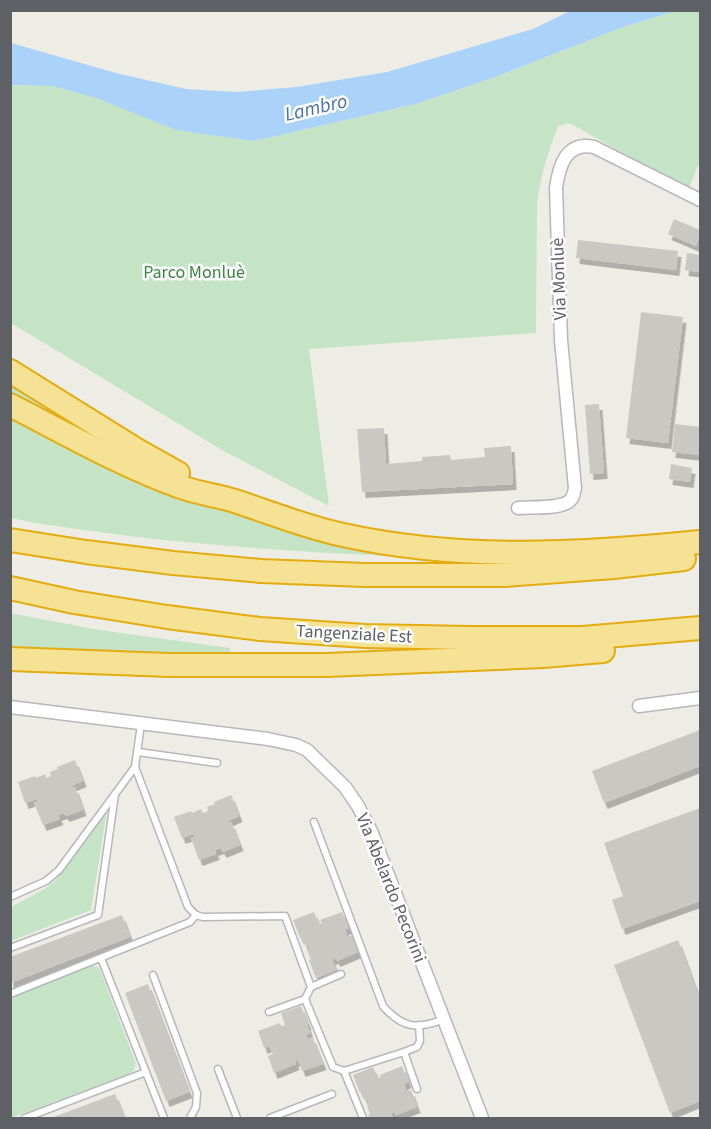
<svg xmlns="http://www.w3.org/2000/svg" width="711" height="1129" font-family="'Source Sans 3',sans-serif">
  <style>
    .green { fill: #c4e4c5 }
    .water { fill: #abd3f9 }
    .building { fill: #cac8c2; filter: url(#shadow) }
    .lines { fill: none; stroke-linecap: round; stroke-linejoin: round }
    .service-casing { stroke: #b6b7bb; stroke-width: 9 }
    .minor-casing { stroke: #b6b7bb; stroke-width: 15 }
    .motorway-casing { stroke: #e4ac10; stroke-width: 26 }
    .service { stroke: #fff; stroke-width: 6 }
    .minor { stroke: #fff; stroke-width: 12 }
    .motorway { stroke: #f6e295; stroke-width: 22 }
    .labels { text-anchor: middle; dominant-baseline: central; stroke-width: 5; stroke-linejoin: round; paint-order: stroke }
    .park-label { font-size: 18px; fill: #3c8543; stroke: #fff }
    .street-label { font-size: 18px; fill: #5d6065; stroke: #fff }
    .water-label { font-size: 20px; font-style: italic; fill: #4873aa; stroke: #fff }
  </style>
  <defs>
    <filter id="shadow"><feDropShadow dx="3.5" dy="6" stdDeviation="0" flood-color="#0004"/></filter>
  </defs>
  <rect width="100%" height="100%" fill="#eeede5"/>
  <g class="green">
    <path d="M676,11H700V161L689,188L614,148L573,125L568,123L558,126C548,152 540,177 537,205L536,333L309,349L329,506L222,450L11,323L10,85L53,86L254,141L416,104L498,76L623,27Z"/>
    <path d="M10,378L98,436L11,394Z"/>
    <path d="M10,411L215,506L255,520L287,529L390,551L388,556C289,551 190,545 92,531C65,527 37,524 11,518Z"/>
    <path d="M10,613L99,630L230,648L229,655L57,649L11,646Z"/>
    <path d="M107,810L91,910L11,941V907L43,890L55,881Z"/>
    <path d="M91,966L98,967L100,970L135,1061C136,1066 135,1069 131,1073L11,1118V997Z"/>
  </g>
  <path class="water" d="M570,11H676L623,27L498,76L416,104L254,141L176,130L96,98L53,86L11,85V43L116,73L186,89L237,92L296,87L387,72L533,29Z"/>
  <g class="building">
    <path d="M674,219L700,230V235L696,246L668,234Z"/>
    <path d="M578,240L678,251L676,270L576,258Z"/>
    <path d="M687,253L700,255V272L685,270Z"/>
    <path d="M641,312L683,317L668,443L626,438Z"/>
    <path d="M599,404L604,473L590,474L585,405Z"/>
    <path d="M675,424L700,427V455L672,452Z"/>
    <path d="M384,428L386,464L422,461V457L450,455L451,460L485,457L484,448L511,446L513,484L362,492L357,429Z"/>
    <path d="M671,464L692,468L690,482L669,479Z"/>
    <path d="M700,730V766L604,803L592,771Z"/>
    <path d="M75,760L83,781L71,786L72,788L75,787L83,810L66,816L64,813L58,815L60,819L43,825L34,803L38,801L37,799L25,803L18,782L35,776L36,778L45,774L46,778L51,776L50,772L58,769L57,767Z"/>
    <path d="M231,795L239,816L228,821L229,823L231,822L240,845L223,852L221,848L215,850L216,854L199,860L191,838L194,837V834L182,838L174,817L191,811L192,813L201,809L203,813L208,811L207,807L215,804L214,802Z"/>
    <path d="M700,808V901L622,929L612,900L623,896L604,843Z"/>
    <path d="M314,912L319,924L322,923L320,920L342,912L349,928L345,929L347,937L352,935L358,952L337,961L335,958L332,959L336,970L316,978L309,960L311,959L307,951L310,950L308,945L305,946L302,937L300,938L293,920Z"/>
    <path d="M122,915L130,937L10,983V957Z"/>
    <path d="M678,940L700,1000V1101L670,1113L614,965Z"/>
    <path d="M148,984L189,1092L166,1101L125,993Z"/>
    <path d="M301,1006L308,1024H307L310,1033L306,1035L308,1039L312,1037L323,1064L302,1071L298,1060L295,1061L296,1064L274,1073L268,1056L273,1054L269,1046L264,1048L258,1031L280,1023L281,1026L285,1025L281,1013Z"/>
    <path d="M402,1066L408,1082L404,1084L406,1091L411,1090L417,1107L396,1115L394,1112L391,1113L393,1118H370L368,1115L370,1114L367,1106L369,1104L367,1099L365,1100L361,1092L360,1093L353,1075L373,1067L378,1078L381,1077L380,1075Z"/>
    <path d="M115,1094L124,1117L119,1118H51Z"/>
  </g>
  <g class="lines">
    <defs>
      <g id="service">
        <path d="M138,752L217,763"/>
        <path d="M135,767L188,907L196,915L203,917L285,916L311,987L341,974"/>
        <path d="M314,822L383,1006C402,1028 417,1030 444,1019"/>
        <path d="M10,897L46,881L59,870L135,767L141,724"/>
        <path d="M10,948L98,915L115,794"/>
        <path d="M101,958L164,1118"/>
        <path d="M153,975L197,1093L196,1107L190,1118"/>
        <path d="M311,987L305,999L333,1067L344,1071L404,1052"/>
        <path d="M10,994L190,922L196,915"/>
        <path d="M269,1012L305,999"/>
        <path d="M218,1069L237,1118"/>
        <path d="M344,1071L363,1118"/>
        <path d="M417,1089L404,1052L417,1047L420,1041L419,1025"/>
        <path d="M25,1118L146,1072"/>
        <path d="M270,1118L332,1094"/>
      </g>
      <g id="minor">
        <path d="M518,508C531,507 558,509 568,502C573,499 574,494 575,488L561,340L556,188C559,166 566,141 594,147L700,200"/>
        <path d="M639,706L700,698"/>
        <path d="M10,707L268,739L296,745L307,750L345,787L358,806L371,831L482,1118"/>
      </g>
      <g id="motorway">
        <path d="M10,371L137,450L178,473"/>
        <path d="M10,405C65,433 120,465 178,486C196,493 216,495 235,501C271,513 306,527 343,535C461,561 582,554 700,542"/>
        <path d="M10,540L86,552L173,563L261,571L365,575H505L614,567L684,559"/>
        <path d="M10,588L74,602L167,617L260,629L365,636L470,638H583L700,628"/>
        <path d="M10,659L169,665H327L543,656L603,651"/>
      </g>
    </defs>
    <use href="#service" class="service-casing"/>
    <use href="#minor" class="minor-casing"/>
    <use href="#motorway" class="motorway-casing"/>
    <use href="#service" class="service"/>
    <use href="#minor" class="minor"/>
    <use href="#motorway" class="motorway"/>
  </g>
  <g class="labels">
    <g class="park-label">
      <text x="194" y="272">Parco Monluè</text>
    </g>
    <g class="street-label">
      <text transform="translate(559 279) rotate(-92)">Via Monluè</text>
      <text transform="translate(354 634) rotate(3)">Tangenziale Est</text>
      <text transform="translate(391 888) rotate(68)">Via Abelardo Pecorini</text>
    </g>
    <g class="water-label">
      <text transform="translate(316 108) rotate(-13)">Lambro</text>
    </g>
  </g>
  <rect width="711" height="1129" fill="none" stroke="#5d6065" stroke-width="24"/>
</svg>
